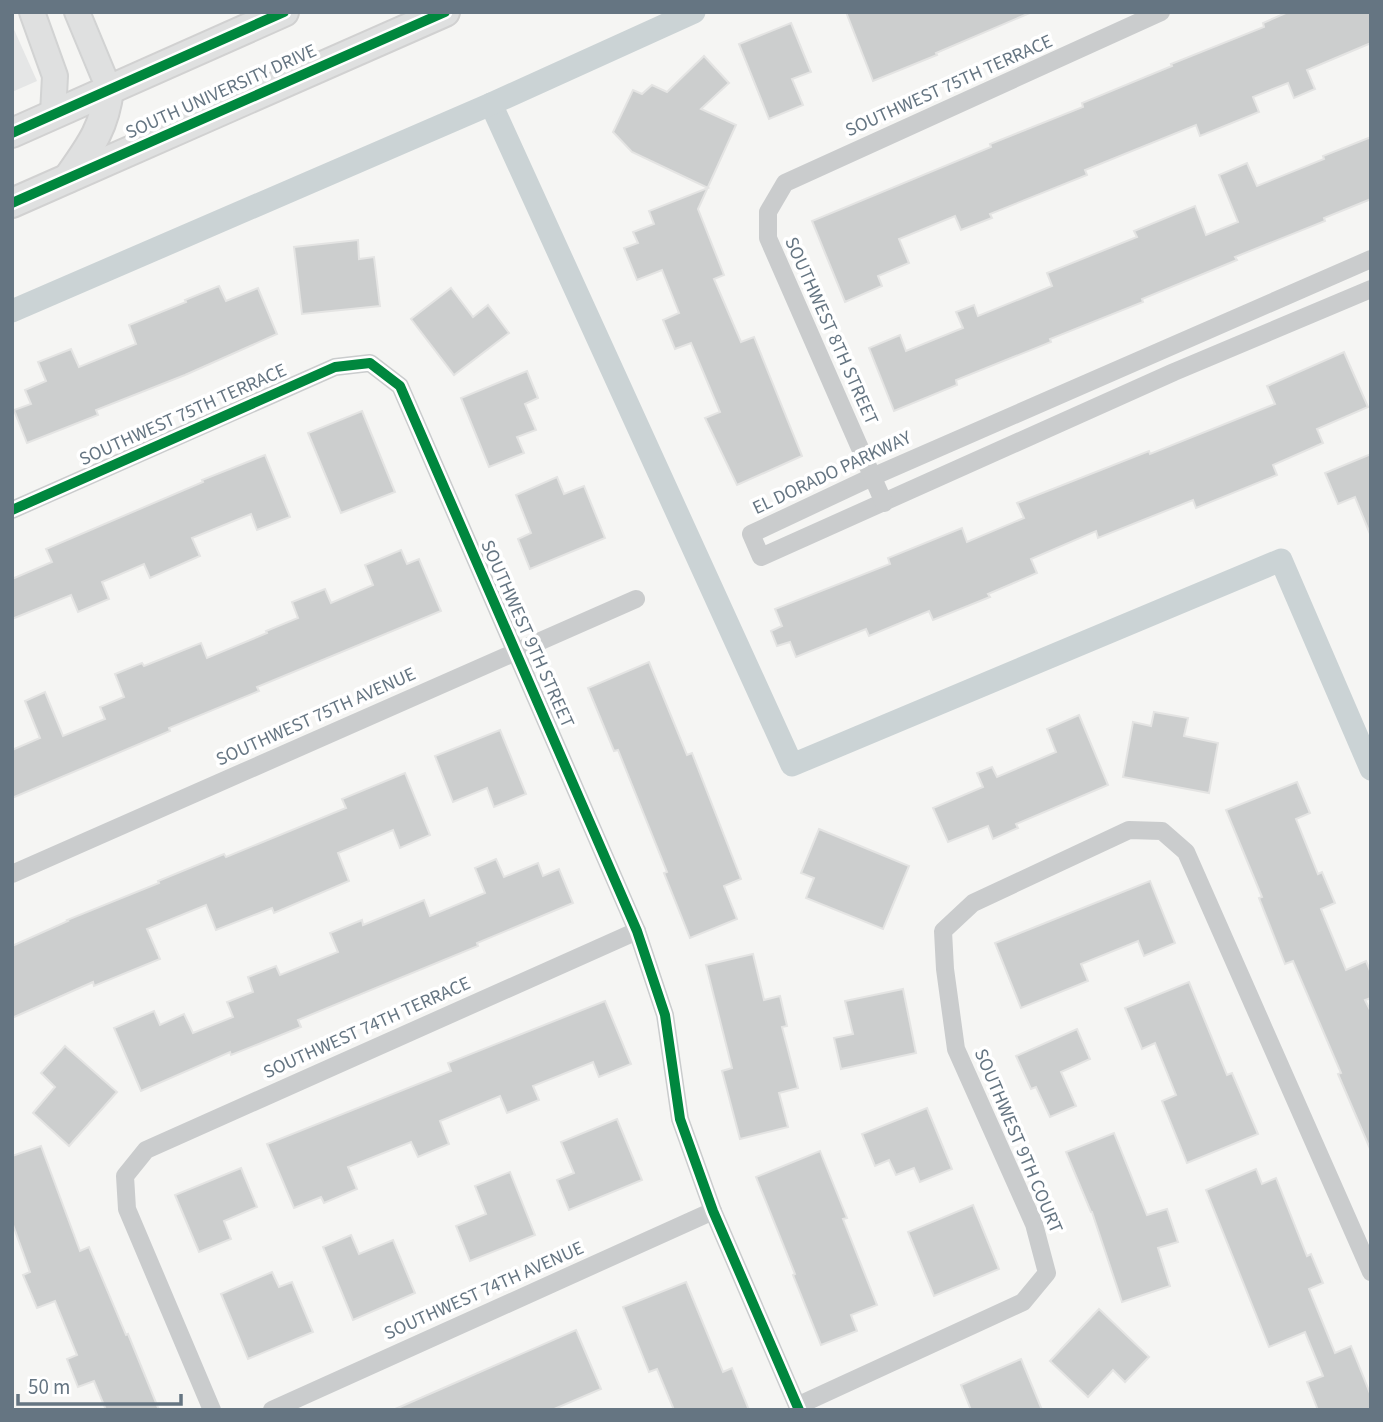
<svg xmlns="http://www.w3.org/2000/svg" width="1383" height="1422" font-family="'Source Sans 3',sans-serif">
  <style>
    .built { fill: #e5e6e6 }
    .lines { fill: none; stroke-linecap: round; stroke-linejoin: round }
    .canal { stroke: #cbd3d5; stroke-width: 23 }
    .building { fill: #cccece; stroke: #e4e4e3; stroke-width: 2 }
    .secondary-casing { stroke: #d2d3d3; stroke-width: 28 }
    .primary-casing { stroke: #d1d1d1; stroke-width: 32 }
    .street { stroke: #cacccd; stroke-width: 18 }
    .secondary { stroke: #dfe0e0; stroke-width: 24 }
    .primary { stroke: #dfe0e0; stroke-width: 28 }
    .cycleway-casing { stroke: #fff; stroke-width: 15 }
    .cycleway { stroke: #00873e; stroke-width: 10 }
    .labels { text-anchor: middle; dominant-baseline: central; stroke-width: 7; stroke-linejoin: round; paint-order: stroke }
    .street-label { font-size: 19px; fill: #657582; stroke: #fff }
  </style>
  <rect width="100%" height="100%" fill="#f5f5f3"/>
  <path class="built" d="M12,25L37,81L12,92Z"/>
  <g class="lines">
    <g class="canal">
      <path d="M491,104L792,765L1281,560L1371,769"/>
      <path d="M12,311L491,104L694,12"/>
    </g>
  </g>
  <g class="building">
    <path d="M846,12H1032L936,53L937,55L873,81Z"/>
    <path d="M1288,12H1371V43L1307,70L1315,89L1294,98L1288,83L1253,97L1259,112L1200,136L1196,125L1085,170L1087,175L990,214L992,218L961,230L955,216L899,239L909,263L878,276L882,286L845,302L812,221L991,147L990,144L1083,107L1082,103L1172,66L1171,64L1264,27L1263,23Z"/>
    <path d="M791,23L811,72L792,79L803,105L769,119L739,44Z"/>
    <path d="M704,56L729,83L701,109L736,125L698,209L724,275L714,279L741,342L754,337L802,456L737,485L705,418L720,412L691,343L675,349L663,320L679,313L662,270L637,280L624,248L638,243L633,232L654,224L649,211L708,188L632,152L613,132L633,90L642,94L652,85L667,92Z"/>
    <path d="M1371,137V199L1324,218L1325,221L1235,257L1237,260L1142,299L1143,302L1050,339L1051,342L956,380L957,385L894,411L869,348L900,335L906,351L963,328L956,312L974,305L978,316L1052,286L1047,273L1137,237L1134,231L1195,206L1206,235L1238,222L1219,175L1247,163L1257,186L1324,159L1323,156Z"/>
    <path d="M358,240L359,259L374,257L380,306L302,314L294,247Z"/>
    <path d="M219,286L226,301L258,288L277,334L185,375L96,410L98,415L27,443L14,410L31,404L25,390L46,381L38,362L71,349L79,367L136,344L129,325L186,302L185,300Z"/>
    <path d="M451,288L473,317L488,305L509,333L454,375L411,319Z"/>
    <path d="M1344,352L1368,407L1317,429L1323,443L1273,465L1277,475L1196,508L1193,500L1098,538L1096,531L1031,559L1037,573L988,594L990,597L933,620L929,611L869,636L866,629L796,657L790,642L777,646L771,631L782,626L775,609L890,564L888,558L962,528L967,542L1024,518L1017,503L1149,451L1150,454L1275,404L1267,386Z"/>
    <path d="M527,371L538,398L525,404L536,430L517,437L524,453L489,467L461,398Z"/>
    <path d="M362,411L395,492L341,513L308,433Z"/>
    <path d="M1371,454V534H1370L1355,497L1338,504L1325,473Z"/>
    <path d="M265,455L290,517L257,530L251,514L192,538L200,556L150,578L144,564L102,582L109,599L78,612L71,595L12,619V579L52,562L46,549L203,482L202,480Z"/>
    <path d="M557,477L564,494L584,486L605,538L530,569L518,539L531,533L516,495Z"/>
    <path d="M401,550L407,564L419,559L441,611L257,687L259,691L169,728L170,731L12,798V750L40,738L25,701L45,692L63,736L105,719L100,707L124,697L115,674L142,663L144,666L201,643L207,658L267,633L266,631L298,618L292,602L325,589L331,603L373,585L365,565Z"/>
    <path d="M649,662L687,755L692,753L741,879L724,886L737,919L690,938L664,873L667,872L618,750L614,751L588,688Z"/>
    <path d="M1154,712L1188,718L1184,736L1218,743L1209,793L1123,777L1133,722L1151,726Z"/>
    <path d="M1079,715L1108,785L1016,824L1018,828L993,839L988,826L948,842L933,808L983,787L977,773L992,767L997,777L1056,752L1047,729Z"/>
    <path d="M500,730L526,794L494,807L487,788L453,802L435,756Z"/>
    <path d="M405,773L430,835L400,848L393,830L338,853L349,881L274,913L272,908L216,930L206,905L147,929L160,959L94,986L93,982L12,1018V946L68,921L67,920L159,883L158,881L224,854L226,857L346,808L342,799Z"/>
    <path d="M1297,782L1310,813L1296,819L1318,874L1322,872L1335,903L1321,909L1346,970L1366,961L1371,973V998L1365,1000L1371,1012V1151L1338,1074L1341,1073L1293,961L1285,964L1259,898L1262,897L1226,810Z"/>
    <path d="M819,829L909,866L883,929L806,898L814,878L801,873Z"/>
    <path d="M496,859L504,877L538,863L543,876L559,869L573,903L477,943L478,946L298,1020L301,1027L231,1055L230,1052L141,1091L114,1028L154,1011L160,1025L184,1014L193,1033L233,1017L227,1002L253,992L248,977L276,966L280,975L338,952L330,933L362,920L363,925L424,900L430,916L485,893L475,868Z"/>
    <path d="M1150,881L1175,943L1144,956L1138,941L1081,964L1088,981L1021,1008L995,943Z"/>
    <path d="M753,954L764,1000L780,996L787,1026L782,1027L798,1088L779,1093L788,1127L740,1139L722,1071L732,1068L706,965Z"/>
    <path d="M1189,982L1227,1075L1232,1073L1258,1134L1187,1163L1162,1101L1176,1095L1155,1043L1142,1049L1125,1008Z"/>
    <path d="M903,989L916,1053L841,1069L834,1038L853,1034L845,1001Z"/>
    <path d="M605,1001L631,1064L599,1077L593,1062L533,1086L539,1100L507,1113L500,1096L440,1121L449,1144L418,1157L411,1142L348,1167L357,1189L324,1203L321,1197L294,1208L267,1144L451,1071L448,1063Z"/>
    <path d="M1077,1029L1090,1059L1061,1072L1076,1106L1050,1117L1036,1087L1031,1089L1016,1056Z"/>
    <path d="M65,1046L117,1092L69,1146L33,1113L55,1087L41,1073Z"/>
    <path d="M927,1108L952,1169L920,1182L914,1168L896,1175L889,1160L875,1166L862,1134Z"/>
    <path d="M617,1119L642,1180L569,1210L557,1180L574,1173L561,1142Z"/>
    <path d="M1114,1133L1147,1215L1167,1209L1178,1242L1158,1248L1170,1286L1122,1302L1092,1212H1091L1066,1152Z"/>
    <path d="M41,1146L80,1251L89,1247L126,1335L128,1334L159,1410H106L94,1381L78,1387L67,1359L77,1355L55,1301L37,1308L23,1275L30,1272L12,1222V1156Z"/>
    <path d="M820,1151L847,1218L843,1219L877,1305L851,1315L857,1331L821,1345L793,1275L795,1274L756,1177Z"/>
    <path d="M241,1168L257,1207L224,1221L231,1239L199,1252L175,1195Z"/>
    <path d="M1256,1169L1262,1184L1276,1178L1307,1256L1311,1254L1323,1283L1309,1289L1335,1353L1351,1346L1371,1396V1410H1318L1307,1382L1323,1376L1305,1332L1269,1347L1206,1190Z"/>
    <path d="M510,1172L535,1235L470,1261L456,1226L486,1214L475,1186Z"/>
    <path d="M973,1205L999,1269L934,1296L908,1232Z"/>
    <path d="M351,1235L359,1254L393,1240L415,1293L353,1320L323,1247Z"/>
    <path d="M272,1272L279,1287L292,1282L313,1332L248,1359L221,1294Z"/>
    <path d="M686,1282L723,1372L732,1368L749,1410H674L657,1369L649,1372L623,1307Z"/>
    <path d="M1099,1309L1149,1357L1125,1382L1113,1370L1088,1397L1050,1361Z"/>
    <path d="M576,1330L601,1389L552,1410H393Z"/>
    <path d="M1021,1359L1042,1410H971L961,1385Z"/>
  </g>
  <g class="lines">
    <defs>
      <g id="secondary">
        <path d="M32,12L55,76L53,114"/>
        <path d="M77,12L109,89"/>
      </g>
      <g id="primary">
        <path d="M12,133L284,12"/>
        <path d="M68,178C90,147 105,127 109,89"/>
        <path d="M12,203L445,12"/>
      </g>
    </defs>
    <use href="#secondary" class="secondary-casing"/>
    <use href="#primary" class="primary-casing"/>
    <g class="street">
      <path d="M1371,259L872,477L751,534L761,557L1174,372L1371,289"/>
      <path d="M884,503L768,238V212L785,183L1161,12"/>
      <path d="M12,510L335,367L370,363L400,386L637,931L665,1015L680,1119L713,1211L799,1410"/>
      <path d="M12,874L636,599"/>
      <path d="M797,1406L1023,1302L1047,1273L1034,1224L956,1049L945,969L943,931L973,903L1129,830L1162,831L1186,852L1371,1272"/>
      <path d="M212,1410L127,1209L125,1176L146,1150L637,931"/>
      <path d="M272,1410L713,1211"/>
    </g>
    <use href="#secondary" class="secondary"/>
    <use href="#primary" class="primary"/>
    <defs>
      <g id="cycleway">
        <path d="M12,133L284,12"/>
        <path d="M12,203L445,12"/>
        <path d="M12,510L335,367L370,363L400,386L637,931L665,1015L680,1119L713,1211L799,1410"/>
      </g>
    </defs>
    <use href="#cycleway" class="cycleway-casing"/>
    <use href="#cycleway" class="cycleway"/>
  </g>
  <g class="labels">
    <g class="street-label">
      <text transform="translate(949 86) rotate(-24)">SOUTHWEST 75TH TERRACE</text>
      <text transform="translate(221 92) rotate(-24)">SOUTH UNIVERSITY DRIVE</text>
      <text transform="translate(831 331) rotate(66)">SOUTHWEST 8TH STREET</text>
      <text transform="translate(183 415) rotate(-24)">SOUTHWEST 75TH TERRACE</text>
      <text transform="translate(832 473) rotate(-25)">EL DORADO PARKWAY</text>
      <text transform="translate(527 634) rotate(66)">SOUTHWEST 9TH STREET</text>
      <text transform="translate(316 717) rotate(-24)">SOUTHWEST 75TH AVENUE</text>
      <text transform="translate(367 1028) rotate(-24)">SOUTHWEST 74TH TERRACE</text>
      <text transform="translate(1018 1141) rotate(67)">SOUTHWEST 9TH COURT</text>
      <text transform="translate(484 1291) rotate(-24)">SOUTHWEST 74TH AVENUE</text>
    </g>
  </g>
  <rect width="1383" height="1422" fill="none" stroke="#657582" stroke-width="28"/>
  <path d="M18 1394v10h163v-10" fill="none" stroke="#657582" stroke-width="3.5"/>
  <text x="28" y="1394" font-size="21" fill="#657582" stroke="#ffffff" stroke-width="5" paint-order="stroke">50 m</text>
</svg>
